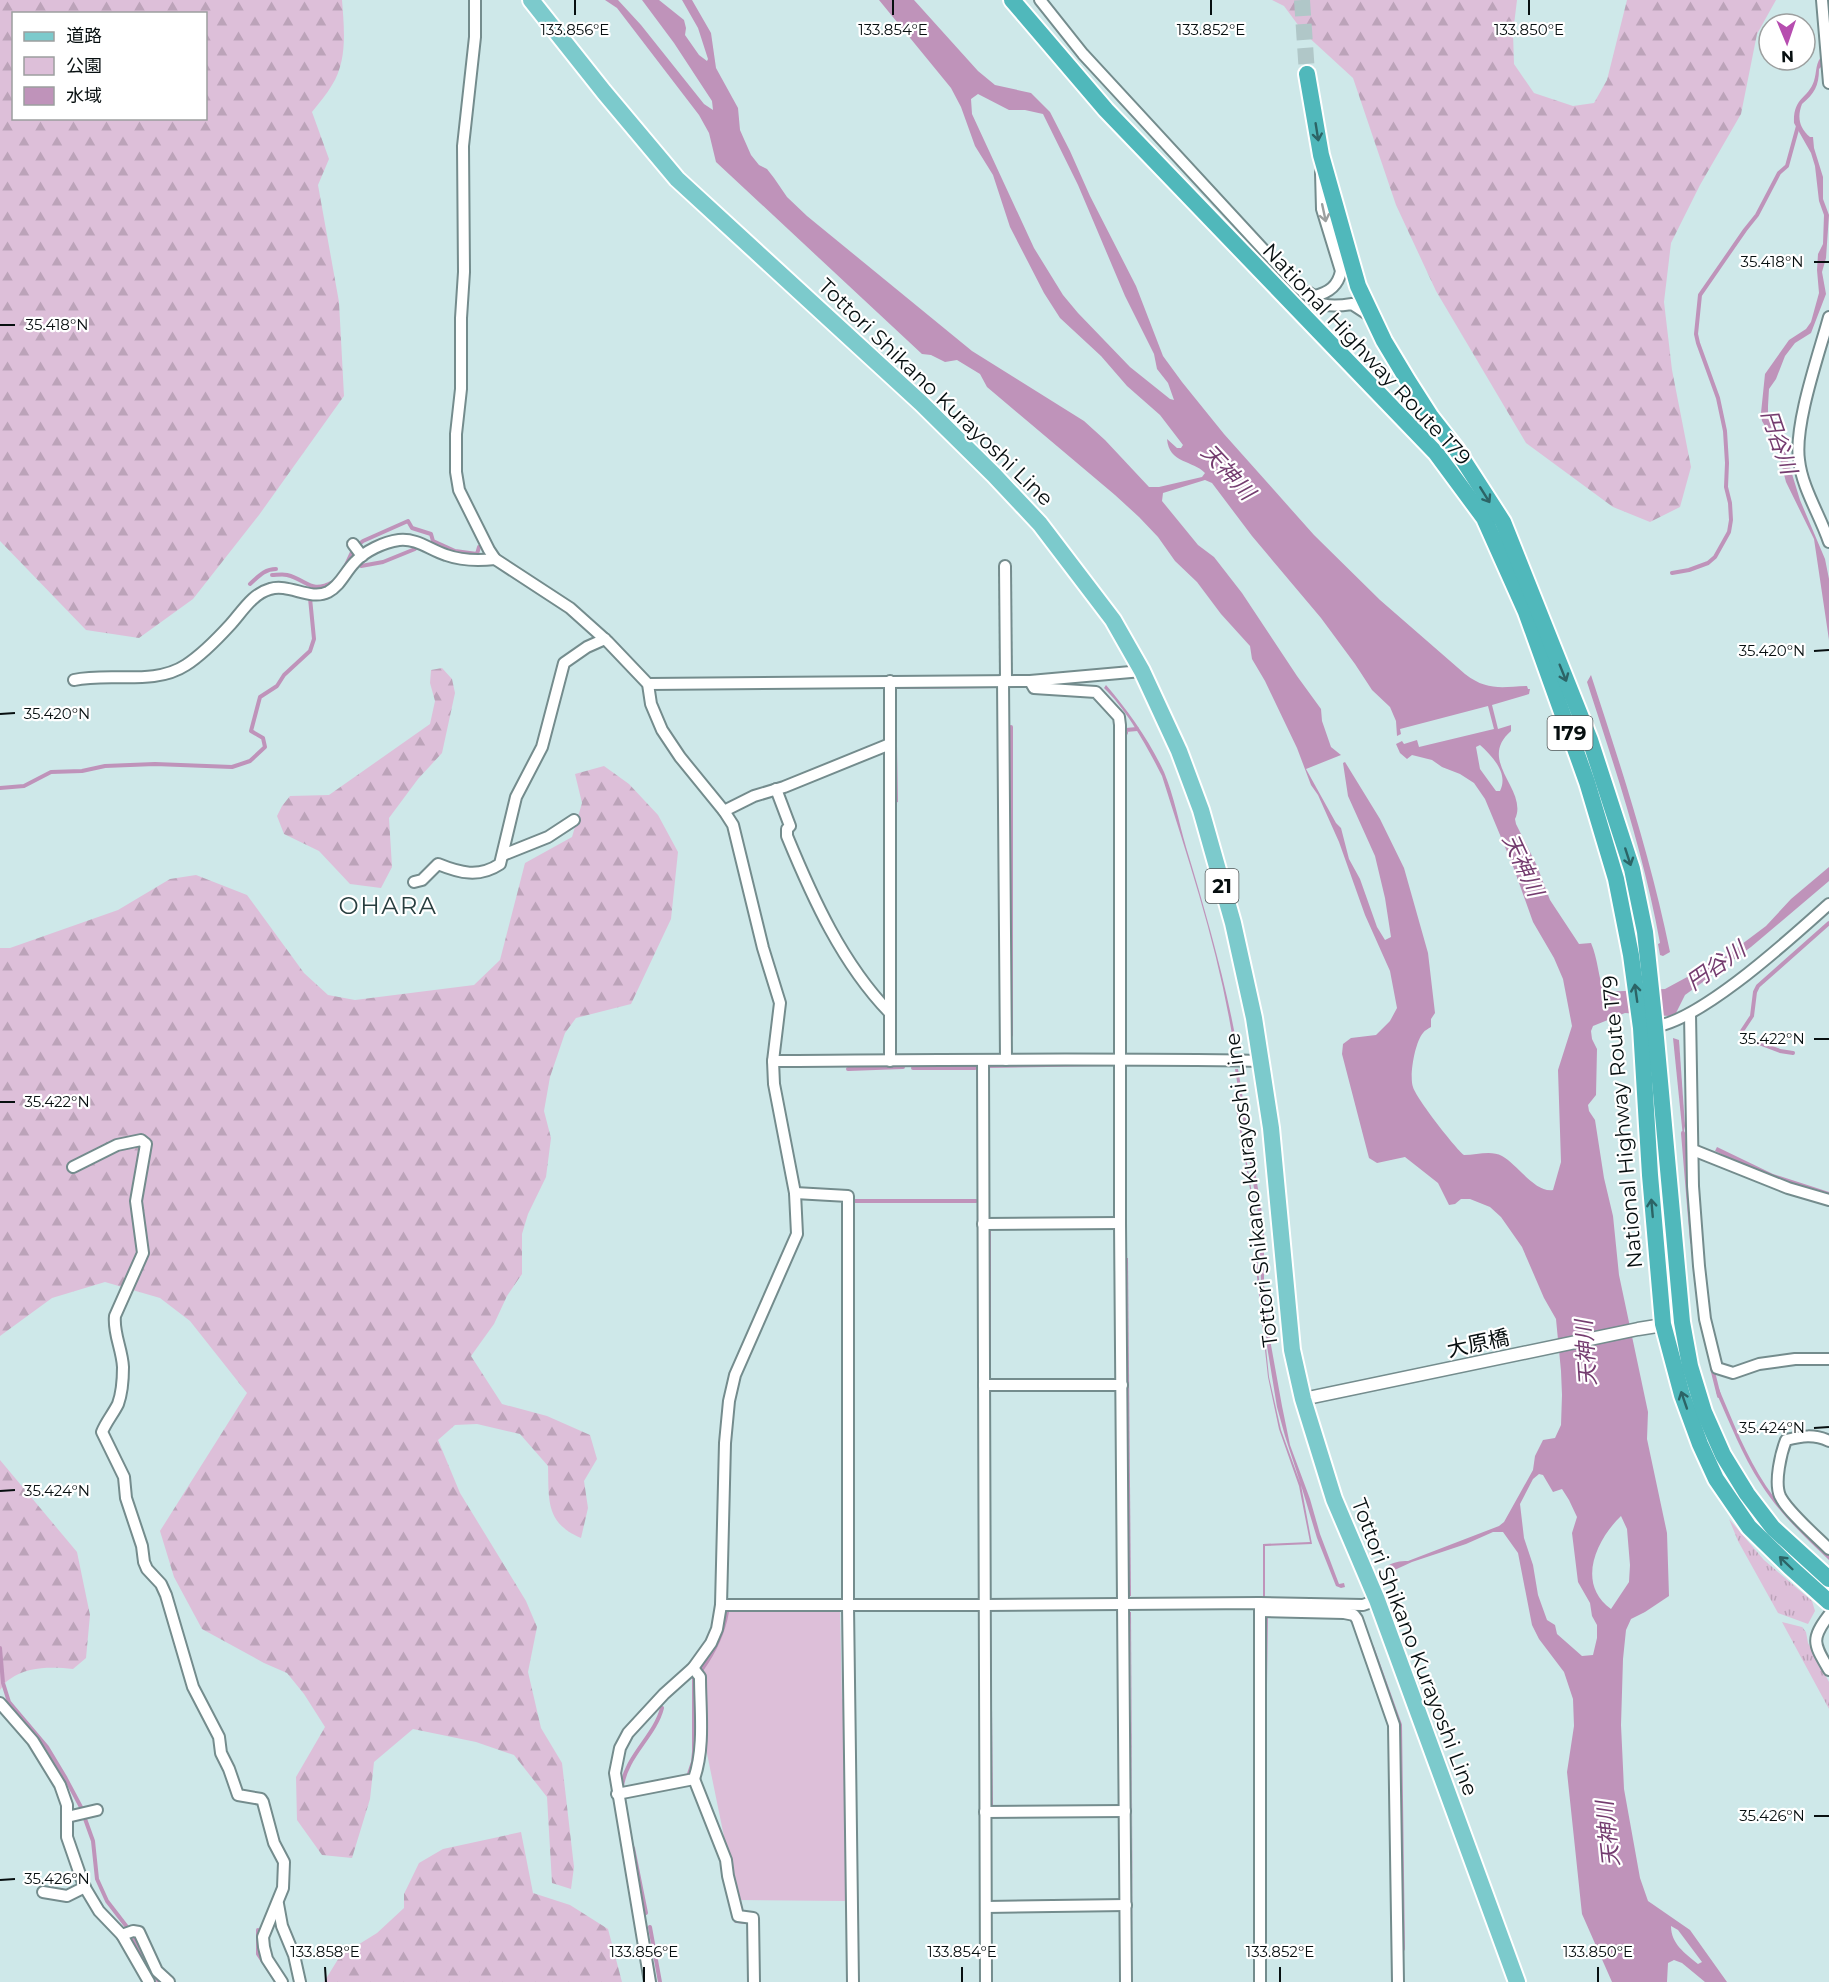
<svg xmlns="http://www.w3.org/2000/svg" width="1829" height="1982" font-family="Montserrat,'Noto Sans JP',sans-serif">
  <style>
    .grass { fill: url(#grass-tufts) }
    .forest { fill: url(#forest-firs); fill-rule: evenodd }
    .park { fill: #ddbfd9 }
    .water { fill: #bf93ba; fill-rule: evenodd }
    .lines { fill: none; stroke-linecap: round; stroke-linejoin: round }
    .stream { stroke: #bf93ba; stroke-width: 4 }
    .trunk-tunnel { stroke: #b0c7c8; stroke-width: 16; stroke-dasharray: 16 8; stroke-linecap: butt }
    .minor-casing { stroke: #748c8d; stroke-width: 14 }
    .tertiary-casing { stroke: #748c8d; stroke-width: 15 }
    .primary-casing { stroke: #fff; stroke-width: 20 }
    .trunk-casing { stroke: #fff; stroke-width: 20 }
    .minor { stroke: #fff; stroke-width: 10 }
    .tertiary { stroke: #fff; stroke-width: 12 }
    .primary { stroke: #7ccacc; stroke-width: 16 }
    .trunk { stroke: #50b8bb; stroke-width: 16 }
    .oneway { stroke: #2c6466 }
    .oneway2 { stroke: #9c9f9f }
    .ticks { fill: none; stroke: #070f10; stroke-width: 2 }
    .labels { text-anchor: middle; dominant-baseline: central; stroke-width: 4.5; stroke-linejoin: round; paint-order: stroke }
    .shield { fill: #fff; stroke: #515758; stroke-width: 1.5 }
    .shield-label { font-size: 20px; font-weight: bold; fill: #070f10 }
    .street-label { font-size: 21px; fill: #070f10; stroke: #fff }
    .water-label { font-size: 22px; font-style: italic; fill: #743c6f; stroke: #fff }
    .quarter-label { font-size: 24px; letter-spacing: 1.5px; fill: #283e3f; stroke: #fff }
    .ticks-label { font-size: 15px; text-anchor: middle; fill: #070f10; stroke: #fff; stroke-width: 4.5; stroke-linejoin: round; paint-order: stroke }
  </style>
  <defs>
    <pattern id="grass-tufts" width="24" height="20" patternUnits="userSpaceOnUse" patternTransform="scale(1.5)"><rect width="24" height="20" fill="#ddbfd9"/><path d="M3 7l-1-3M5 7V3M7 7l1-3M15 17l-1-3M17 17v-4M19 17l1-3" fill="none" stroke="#bca3b9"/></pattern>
    <pattern id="forest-firs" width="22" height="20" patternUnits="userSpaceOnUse" patternTransform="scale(1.5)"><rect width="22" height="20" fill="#ddbfd9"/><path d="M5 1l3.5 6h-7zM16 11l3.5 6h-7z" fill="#bca3b9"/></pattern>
  </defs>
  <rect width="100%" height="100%" fill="#cee8e9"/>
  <g class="grass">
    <path d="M1729,1519L1764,1560L1812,1601L1815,1611L1808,1624L1778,1613L1738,1541Z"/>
    <path d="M1782,1622L1802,1627L1806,1632L1808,1643L1829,1682V1709Z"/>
  </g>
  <g class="forest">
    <path d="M0,0H342C344,27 348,60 332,85C327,94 319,103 312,112L329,159L318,185L339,302L344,396L259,515L193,599L139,638L86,630L0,541ZM14,14H206V118H14Z"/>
    <path d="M1272,0H1517L1513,33L1514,64L1534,93L1573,106L1594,103L1607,80L1627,0H1776L1757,34L1741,114L1700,185L1671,243L1664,302L1672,370L1691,467L1680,507L1650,522L1613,507L1526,443L1436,291L1396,205L1353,78L1304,33L1284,6Z"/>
    <path d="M442,668L452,679L455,693L442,753L418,779L389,818L392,867L381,888L350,884L319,851L284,834L277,816L282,806L290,796L329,795L430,724L435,701L430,683L431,670Z"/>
    <path d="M604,766L629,784L658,815L678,852L671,919L631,1004L576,1018L565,1033L550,1077L544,1111L551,1138L546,1177L528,1214L522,1234V1274L507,1296L494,1324L471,1356L502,1404L547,1416L590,1435L597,1459L584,1481L588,1508L581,1538C545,1523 549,1499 548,1466L520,1434L477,1424L455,1425L438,1440L460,1493L526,1601L537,1627L528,1672L541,1728L562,1763L574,1867L571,1889L552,1883L547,1797L514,1755L476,1742L413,1729L374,1762L370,1799L352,1858L322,1855L297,1820L296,1777L325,1727L304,1694L287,1673L264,1663L202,1629L174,1577L160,1531L247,1393L190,1321L160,1298L105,1282L52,1298L0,1336V948H10L118,910L170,879L196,875L247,895L304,973L328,995L355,1000L474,985L500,960L525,863L572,837L582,803L575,774Z"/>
    <path d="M0,1460L77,1552L90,1615L86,1658L73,1669C53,1667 28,1666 10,1679C6,1681 3,1686 0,1690Z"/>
    <path d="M521,1832L533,1893L570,1905L608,1929L622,1982H324L340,1956L377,1933L404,1908V1894L419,1863L443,1849Z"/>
  </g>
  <path class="park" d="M725,1608L836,1609L840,1612L842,1699L846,1701L849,1901L737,1900L703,1734V1675L700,1667Z"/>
  <g class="water">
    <path d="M605,0H618L641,25L704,104L713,110L712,101L674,43L642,0H659L684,20L686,28L685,35L699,55L707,61L708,59L698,28L682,0H692L711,33L716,68L738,108L740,130L751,155L759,165L767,169L774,178L787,197L807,216L972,351L1084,421L1105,440L1149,487H1159L1202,477L1205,473C1193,460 1169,464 1167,439L1177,448H1181L1183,445L1160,415L1127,386L1101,356L1060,318L1044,293L1010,227L993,175L975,146L961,107L951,88L879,0H914L978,71L995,85L1031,93L1050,112L1070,151L1090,196L1136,286L1163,356L1182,382L1224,434L1314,535L1380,600L1465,674C1487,691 1501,687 1527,686L1528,689H1530L1529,694L1526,695L1492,705L1498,729L1511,725V731C1476,761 1529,790 1515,819L1516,824L1537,866L1550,900L1579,944L1591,943C1598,959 1598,976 1604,992L1665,989L1726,956L1766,926L1791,899L1829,867V881L1751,947L1685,995L1676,1013L1669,1016L1625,1013L1593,1026L1591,1031L1592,1039L1597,1049L1596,1095L1588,1105L1589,1111L1595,1120L1604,1178L1613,1216L1619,1275L1648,1412L1647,1439L1667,1533L1669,1596L1645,1612L1631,1619L1626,1630L1623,1659L1621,1725L1624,1789L1640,1878L1648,1901L1690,1930L1727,1982H1705L1682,1963L1674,1960L1668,1963L1667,1982H1612L1582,1914L1567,1772L1574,1726L1573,1699L1564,1672L1539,1639L1532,1625L1518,1553L1503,1532H1493L1466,1544L1412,1562L1388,1573L1387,1567C1391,1562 1401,1561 1408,1561L1499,1526L1504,1522L1533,1470L1535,1456L1543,1440L1555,1438L1561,1425L1562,1395L1561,1371L1556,1319L1544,1298L1522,1247L1501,1217L1490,1207L1470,1199H1461L1455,1204L1449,1205L1438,1183L1405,1157L1377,1163L1369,1158L1342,1054L1343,1044L1351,1038L1376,1035L1390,1021L1397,1008L1390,971L1365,915L1339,842L1318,795L1311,785L1297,748L1265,681L1252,659L1250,646L1221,614L1197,582L1175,561L1158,537L1139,517L1115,495L987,387L980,374L957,360L945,362L931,355L922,354L716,162L709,133L699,115L617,8ZM978,94L1009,110H1025L1043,114L1078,185L1125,296L1154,354L1157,369L1168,383L1174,400L1170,399L1130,367L1078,313L1063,295L1034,248L972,114L971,99ZM1205,480L1212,483L1252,536L1321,618L1355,664L1372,690L1390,707L1396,721L1397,736L1401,734L1400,729L1488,706L1494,729L1419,747L1417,740L1404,744L1402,741L1396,744L1400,753L1407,759L1412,755L1432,760L1442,767L1460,774L1474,783L1485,799L1513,866L1533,922L1554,958L1563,979L1572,1026L1558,1070L1561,1162L1553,1190C1535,1193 1517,1164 1502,1156C1491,1150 1477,1155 1464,1155C1455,1148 1416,1098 1413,1087C1409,1076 1415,1042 1423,1033C1425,1030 1428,1029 1431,1027V1019L1435,1013L1428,953L1404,868L1380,819L1345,762L1343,763L1348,796L1375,856L1385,898L1391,937L1385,940L1377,927L1360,879L1349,859L1341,828L1336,823L1306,769L1341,755L1331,747L1322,721L1321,709L1297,676L1242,593L1214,557L1198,545L1162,501L1163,493ZM1480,745C1492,756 1509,773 1500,791H1496L1480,769L1476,747ZM1539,1474L1543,1475L1553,1492L1562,1489L1569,1500L1577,1517L1572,1533L1578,1582L1590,1603L1592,1616L1597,1625V1638L1593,1655L1582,1656L1557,1634L1555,1625L1547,1620L1538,1595L1533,1565L1524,1538L1520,1504L1533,1479ZM1621,1516L1627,1529L1630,1565L1629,1582L1611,1609C1576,1584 1596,1540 1621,1516ZM1671,1926L1678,1930L1702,1962L1698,1964C1685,1953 1671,1944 1671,1926Z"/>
    <path d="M1823,55V65L1819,69C1819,86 1814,94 1802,104C1797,117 1799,128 1810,137H1813L1814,148L1823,177V199L1829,215L1826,258L1822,272L1826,294L1811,333L1795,343L1785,356L1776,379L1769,389L1768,406V415L1785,451L1800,500L1825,559L1829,579V640L1814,539L1786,482L1777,447L1762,421L1761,413L1765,374L1789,340L1806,329L1811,322L1819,293L1817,270L1818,254L1823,244L1824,215L1819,201L1815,166L1811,153L1794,123C1793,97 1808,99 1814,81C1817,72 1815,62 1823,55Z"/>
    <path d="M1591,675C1621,767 1651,858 1670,952L1663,956L1660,955L1658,944L1660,943C1644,854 1615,768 1587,682Z"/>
    <path d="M1106,685C1129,712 1149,740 1164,772C1174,796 1179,823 1186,847C1206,913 1225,979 1237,1046L1234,1047C1220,954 1190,864 1162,776C1148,748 1127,710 1104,688Z"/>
    <path d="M894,687H999V688L896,689L898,802L895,803Z"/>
    <rect x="1125" y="729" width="2" height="252"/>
    <path d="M894,810H897L896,986Z"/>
    <path d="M1673,1038L1679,1040L1685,1126L1683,1137Z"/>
    <path d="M990,1066H1108L989,1068V1219L988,1069Z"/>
    <path d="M1235,1069H1238L1264,1225V1284L1271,1345L1282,1406L1290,1445L1310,1499L1320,1534L1339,1584L1344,1583L1345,1587L1341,1588L1336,1586L1317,1538L1301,1485L1312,1544L1265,1546V1597H1263V1544L1310,1542L1299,1486L1279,1429L1268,1377L1256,1268L1255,1218L1236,1108H1238L1256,1218L1258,1269L1269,1377L1281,1430L1301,1485L1285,1436L1277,1407L1267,1346L1261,1281L1259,1220Z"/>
    <path d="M1717,1147L1773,1174L1829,1192V1196C1789,1184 1752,1169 1715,1151Z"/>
    <path d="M853,1198L855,1485H854Z"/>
    <path d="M989,1227H991V1379L990,1380Z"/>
    <path d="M1127,1258H1128L1131,1596H1129Z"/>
    <path d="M989,1388H991V1597L989,1598Z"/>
    <path d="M1719,1389C1733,1422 1746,1456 1766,1486C1783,1512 1807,1534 1829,1556V1560C1805,1537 1779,1513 1761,1484C1742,1455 1730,1423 1716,1392Z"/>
    <path d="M991,1610L993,1806H992L989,1611Z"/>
    <path d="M1130,1612H1131L1133,1982Z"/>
  </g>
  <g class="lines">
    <g class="stream">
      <path d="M358,545L363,541L408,521L412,528L431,534L433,541L455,551L477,554L479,547"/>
      <path d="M361,566L383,562L415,549"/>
      <path d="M345,567L353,550"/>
      <path d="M1672,573L1689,570L1708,563L1715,557L1729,532L1731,520L1730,503L1726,487L1727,463L1725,431L1718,398L1698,343L1696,334L1700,295L1745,230L1757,215L1779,173L1787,166L1798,126"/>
      <path d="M272,575C276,575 283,574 287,575C308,580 310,594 333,582"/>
      <path d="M250,584C258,577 264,569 276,569"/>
      <path d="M1011,727V1035"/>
      <path d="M1126,733V730L1137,729"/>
      <path d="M0,788L24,786L51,772L82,771L105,766L155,764L232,767L250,761L265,747L263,738L251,731L260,697L277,686L284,675L310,651L314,639L310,598"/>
      <path d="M1740,1034L1752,1016L1755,992L1758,986L1829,923"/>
      <path d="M1743,1037L1780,1051L1793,1053"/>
      <path d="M913,1068H975"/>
      <path d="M848,1069L903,1067"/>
      <path d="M1683,1133L1692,1242"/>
      <path d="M855,1201H976"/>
      <path d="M1712,1368L1719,1396"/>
      <path d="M1372,1647L1400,1725L1403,1949"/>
      <path d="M0,1648L3,1683L9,1702L47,1747L65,1777L82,1809"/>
      <path d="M702,1669C715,1651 723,1634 727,1612"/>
      <path d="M1265,1685L1266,1617"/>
      <path d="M689,1774L693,1762L694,1752V1677"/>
      <path d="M622,1787C625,1757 655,1736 662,1708"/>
      <path d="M84,1816L93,1841L97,1879L107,1901L127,1927"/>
      <path d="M633,1848L646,1913"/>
      <path d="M1265,1860V1904"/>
      <path d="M735,1917L736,1921L748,1922"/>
      <path d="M650,1927L660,1982"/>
      <path d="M258,1930V1954L276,1981"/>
      <path d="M133,1938L159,1982"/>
    </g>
    <path class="trunk-tunnel" d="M1302,0L1307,74"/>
    <defs>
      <g id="minor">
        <path d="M475,0V37L463,146L464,272L461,318V389L456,434V472L459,490L489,550L495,559L570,608L608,642L648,684L651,704L662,730L680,757L724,811L733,825L763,948L780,1003L773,1061L774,1084L795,1193L797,1234L735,1375L729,1401L725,1443L721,1605L717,1629L711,1643L693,1668L664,1694L628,1733L620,1748L615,1773L650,1982"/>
        <path d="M1040,0L1083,54L1299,288C1318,306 1327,308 1352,304L1369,315"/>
        <path d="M1822,0L1829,83"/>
        <path d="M1308,292L1314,296C1329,293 1338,286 1341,271L1322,209L1321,172"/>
        <path d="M1829,317C1819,354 1794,424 1799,460C1802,488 1820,515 1829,542"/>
        <path d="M353,544L362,556"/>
        <path d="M1005,566L1006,680"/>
        <path d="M74,680C110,672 154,686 186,665C200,656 219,637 230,625C242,612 252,594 270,589C289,583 310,601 328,592C341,585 345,572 355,562C365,551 384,542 399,540C417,538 430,550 446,555C463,561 478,561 495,559"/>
        <path d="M1003,680L1006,1060"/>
        <path d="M890,681V1061"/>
        <path d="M1030,681L1034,688L1096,692L1119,717L1120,725V1223L1126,1982"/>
        <path d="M648,684L1030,681L1142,671"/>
        <path d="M776,789L790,826L787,829V836C813,899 842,963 889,1012"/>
        <path d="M724,811L754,796L784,787L890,744"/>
        <path d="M503,855L548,837L574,820"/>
        <path d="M414,882L422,880L438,864C460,873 479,878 500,864L516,797L542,747L564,663L587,647L605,639"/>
        <path d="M1690,1014L1693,1186L1699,1266L1705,1319L1717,1368L1733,1373L1759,1364L1795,1359H1829"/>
        <path d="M1651,1027C1698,1024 1792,937 1829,904"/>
        <path d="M983,1060L986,1982"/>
        <path d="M773,1061C936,1060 1098,1058 1260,1061"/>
        <path d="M1693,1150L1788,1188L1829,1200"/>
        <path d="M73,1167L117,1145L141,1140L146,1144L136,1201L143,1253L115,1316C113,1333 122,1349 123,1367C123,1378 122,1393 118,1404C113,1414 106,1422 102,1432L124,1477L126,1498L142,1546L144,1562L147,1569L161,1584L166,1595L193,1687L219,1737L221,1753L229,1769L238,1795L261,1799L263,1802L274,1843L284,1862L283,1888L263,1937L264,1947L267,1959L282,1982"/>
        <path d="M795,1193L848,1196V1606L853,1982"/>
        <path d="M983,1224L1120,1223"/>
        <path d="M984,1385H1122"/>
        <path d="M1829,1441C1814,1434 1802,1436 1786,1440C1781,1453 1774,1482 1780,1496C1787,1511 1816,1536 1829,1549"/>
        <path d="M721,1605H985L1260,1603L1363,1605L1377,1600"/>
        <path d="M1260,1606V1982"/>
        <path d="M1260,1611L1344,1613L1354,1615L1357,1619L1394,1725L1398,1982"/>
        <path d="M1829,1615C1810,1640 1814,1644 1829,1670"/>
        <path d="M0,1703L33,1741L60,1785L67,1805V1837L84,1886L99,1911L122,1935L149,1982"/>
        <path d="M694,1779L726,1860L728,1876L738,1916L753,1918L754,1982"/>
        <path d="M617,1794L694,1779C705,1747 700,1710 700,1677L693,1668"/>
        <path d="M985,1812L1125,1811"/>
        <path d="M67,1817L97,1810"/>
        <path d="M43,1892L67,1896L85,1887"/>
        <path d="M278,1904L282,1926L294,1955L300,1982"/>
        <path d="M986,1907L1126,1905"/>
        <path d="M122,1935L133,1931L139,1932L157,1971L169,1982"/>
      </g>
      <path id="tertiary" d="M1303,1399L1638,1329L1682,1322"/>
      <path id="primary" d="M531,0L604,92L677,179L921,403L994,475L1040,524L1113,620L1142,671L1179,751L1201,810L1233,923L1254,1018L1271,1128L1292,1350L1303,1399L1334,1499L1377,1600L1517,1982"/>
      <g id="trunk">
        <path d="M1012,0L1106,110L1436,453L1484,518L1526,612L1587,782L1616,879L1631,955L1641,1028L1650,1175L1663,1324L1682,1395L1700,1444L1716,1479L1749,1527L1790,1567L1829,1602"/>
        <path d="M1307,74L1321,155L1358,286L1384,341L1408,381L1431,417L1456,449L1503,522L1590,740L1632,869L1645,932L1655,1027L1682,1322L1690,1366L1704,1412L1723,1455L1747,1494L1773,1528L1829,1579"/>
      </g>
    </defs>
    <use href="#minor" class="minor-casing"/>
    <use href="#tertiary" class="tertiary-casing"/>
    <use href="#primary" class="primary-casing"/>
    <use href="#trunk" class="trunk-casing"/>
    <use href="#minor" class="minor"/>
    <use href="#tertiary" class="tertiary"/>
    <use href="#primary" class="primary"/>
    <use href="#trunk" class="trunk"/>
  </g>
  <defs><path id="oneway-shaft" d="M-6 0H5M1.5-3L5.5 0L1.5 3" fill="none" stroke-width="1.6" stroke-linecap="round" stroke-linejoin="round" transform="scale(1.5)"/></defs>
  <g class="oneway">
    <use href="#oneway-shaft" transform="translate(1317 132) rotate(81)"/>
    <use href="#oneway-shaft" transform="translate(1485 495) rotate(58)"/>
    <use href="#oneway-shaft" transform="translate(1563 673) rotate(68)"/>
    <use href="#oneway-shaft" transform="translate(1628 857) rotate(72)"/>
    <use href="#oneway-shaft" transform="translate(1636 993) rotate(-98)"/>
    <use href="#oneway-shaft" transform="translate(1652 1208) rotate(-95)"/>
    <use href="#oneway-shaft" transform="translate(1684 1400) rotate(-109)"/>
    <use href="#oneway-shaft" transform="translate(1786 1563) rotate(-136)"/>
  </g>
  <use class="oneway2" href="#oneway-shaft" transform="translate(1324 213) rotate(78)"/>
  <path class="ticks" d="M575,0V15M893,0V15M1211,0V15M1529,0V15M1814,262H1829M0,325H15M1814,651L1829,650M0,714L15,713M1814,1039H1829M0,1102H15M1814,1428L1829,1427M0,1491L15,1490M1814,1816H1829M0,1880L15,1879M325,1967L326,1982M644,1967V1982M962,1967V1982M1280,1967V1982M1598,1967V1982"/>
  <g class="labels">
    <g class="shield">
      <rect x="1547.5" y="716" width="45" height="34" rx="4.5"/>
      <rect x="1205.5" y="869" width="33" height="34" rx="4.5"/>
    </g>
    <g class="shield-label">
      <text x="1570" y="733">179</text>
      <text x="1222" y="886">21</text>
    </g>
    <g class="street-label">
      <text transform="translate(1367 354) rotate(47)">National Highway Route 179</text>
      <text transform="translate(936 392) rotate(44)">Tottori Shikano Kurayoshi Line</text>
      <text transform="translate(1622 1122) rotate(-95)">National Highway Route 179</text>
      <text transform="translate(1251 1190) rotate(-97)">Tottori Shikano Kurayoshi Line</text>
      <text transform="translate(1478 1343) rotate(-12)">大原橋</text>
      <text transform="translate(1415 1647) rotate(69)">Tottori Shikano Kurayoshi Line</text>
    </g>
    <g class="water-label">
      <text transform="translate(1779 442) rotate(71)">円谷川</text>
      <text transform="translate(1228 472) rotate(47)">天神川</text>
      <text transform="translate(1523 865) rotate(65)">天神川</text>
      <text transform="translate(1716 966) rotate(-35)">円谷川</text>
      <text transform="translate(1586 1353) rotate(-94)">天神川</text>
      <text transform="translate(1608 1834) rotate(-96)">天神川</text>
    </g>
    <g class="quarter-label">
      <text x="388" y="905">OHARA</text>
    </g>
  </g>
  <g class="ticks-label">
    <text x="575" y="35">133.856°E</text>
    <text x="893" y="35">133.854°E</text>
    <text x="1211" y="35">133.852°E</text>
    <text x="1529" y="35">133.850°E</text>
    <text x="1772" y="267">35.418°N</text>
    <text x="57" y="330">35.418°N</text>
    <text x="1772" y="656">35.420°N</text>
    <text x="57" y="719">35.420°N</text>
    <text x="1772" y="1044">35.422°N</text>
    <text x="57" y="1107">35.422°N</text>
    <text x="1772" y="1433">35.424°N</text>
    <text x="57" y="1496">35.424°N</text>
    <text x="1772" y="1821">35.426°N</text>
    <text x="57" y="1884">35.426°N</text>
    <text x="325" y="1957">133.858°E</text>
    <text x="644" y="1957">133.856°E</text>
    <text x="962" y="1957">133.854°E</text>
    <text x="1280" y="1957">133.852°E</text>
    <text x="1598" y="1957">133.850°E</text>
  </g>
  <rect x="12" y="12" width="195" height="108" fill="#ffffff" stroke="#9c9f9f" stroke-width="1.5"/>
  <rect x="24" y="32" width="30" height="9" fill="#7ccacc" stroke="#9c9f9f" stroke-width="1.5"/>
  <text x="66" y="42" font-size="18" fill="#070f10">道路</text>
  <rect x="24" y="57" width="30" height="18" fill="#ddbfd9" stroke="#9c9f9f" stroke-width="1.5"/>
  <text x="66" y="72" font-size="18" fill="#070f10">公園</text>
  <rect x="24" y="87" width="30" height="18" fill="#bf93ba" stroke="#9c9f9f" stroke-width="1.5"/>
  <text x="66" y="102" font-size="18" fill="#070f10">水域</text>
  <g transform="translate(1787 42) rotate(178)"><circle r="28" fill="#ffffff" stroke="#9c9f9f" stroke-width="1.5"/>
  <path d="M0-4.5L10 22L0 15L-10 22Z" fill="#b64daf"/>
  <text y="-9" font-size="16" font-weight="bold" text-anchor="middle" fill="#070f10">N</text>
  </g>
</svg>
